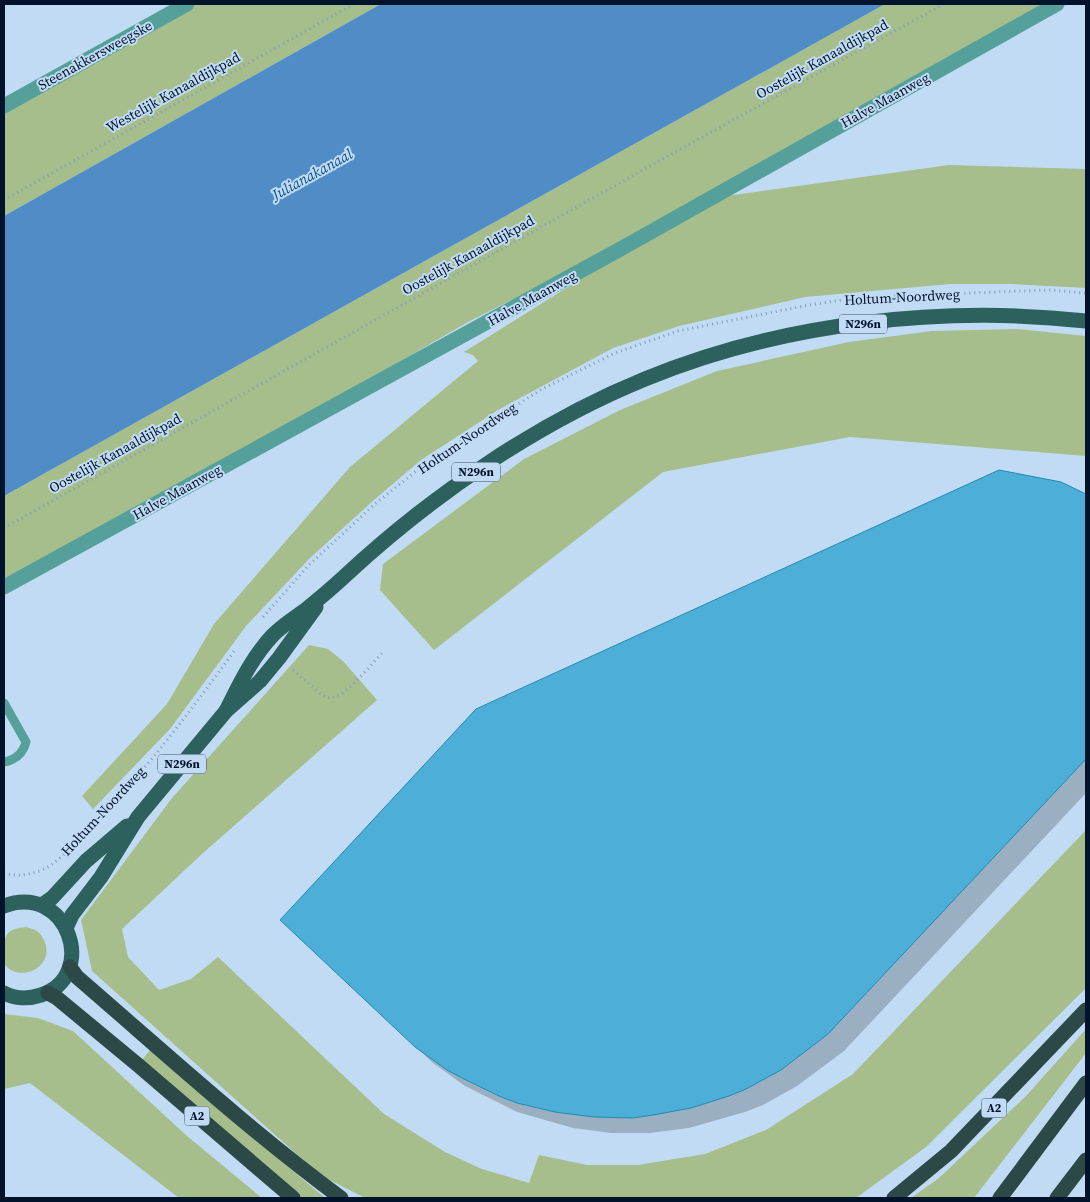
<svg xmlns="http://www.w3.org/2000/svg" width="1090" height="1202" font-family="'Source Serif 4',serif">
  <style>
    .green { fill: #a5be8b }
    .water { fill: #508cc6 }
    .shadow { fill: #0003 }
    .building { fill: #4daed8; stroke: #218bb3 }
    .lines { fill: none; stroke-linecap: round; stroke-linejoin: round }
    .path { stroke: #859cb4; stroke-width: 3; stroke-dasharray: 1 4; stroke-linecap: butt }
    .lane { stroke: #55a09b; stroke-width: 9 }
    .street { stroke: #55a09b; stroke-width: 15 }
    .primary { stroke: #2c615e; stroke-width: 15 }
    .highway { stroke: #2d4947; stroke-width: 15 }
    .labels { text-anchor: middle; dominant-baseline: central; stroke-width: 4; stroke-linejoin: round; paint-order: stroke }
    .shield { fill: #c2dbf4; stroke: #3a4f67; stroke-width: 1 }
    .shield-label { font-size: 12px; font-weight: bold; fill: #00132a }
    .street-label { font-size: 14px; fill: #00132a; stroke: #c2dbf4 }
    .water-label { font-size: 15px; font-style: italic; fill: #0c5188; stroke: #c2dbf4 }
  </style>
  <rect width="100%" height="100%" fill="#c2dbf4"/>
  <g class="green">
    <path d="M192,4H381L4,216V109Z"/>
    <path d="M885,4H1058L712,198L949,165L1086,169V288L1011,284H950L805,297L679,326L613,348L498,410L421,460L375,499L309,559L246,626L170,729L93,809L82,796L167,704L214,624L350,467L478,361L473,355L464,352L702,203L468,322L356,387L4,582V496Z"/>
    <path d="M1018,329L1086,336V456L850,437L663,472L434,650L380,590L383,564L524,459L620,410L717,371L849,342L932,331Z"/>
    <path d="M309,645L328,649L343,661L377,700L203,853L122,929L128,957L159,990L191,979L218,957L384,1114L445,1152L482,1169L529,1183L539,1155L587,1165H638L705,1154L766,1130L853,1074L1086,830V988L926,1147L856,1198H365L320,1175L92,971L81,920L172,798Z"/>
    <path d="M26,927C29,928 34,929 37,931C46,938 50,953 43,962C35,974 16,977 6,966C3,962 4,956 4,951C4,933 8,929 26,927Z"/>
    <path d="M4,1014L38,1018L73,1031L187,1136L262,1198H179L30,1083L4,1089Z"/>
    <path d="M1086,1029V1053L974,1198H911L939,1178L1026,1096Z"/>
    <path d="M150,1050L325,1198H300L142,1060Z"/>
  </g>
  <path class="water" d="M381,4H885L4,496V216Z"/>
  <path class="shadow" d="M1061,483L1086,496V793L844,1051L797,1086L763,1105L745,1112L689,1128L650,1133H611L573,1128L517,1112L465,1086L433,1063L298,936Z"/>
  <path class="building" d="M999,470L1061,482L1086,494V759L828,1034L781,1070L746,1089L729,1096L691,1108L653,1115L633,1118L594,1117L555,1112L517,1103L499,1096L464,1079L447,1070L415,1047L280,920L476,709Z"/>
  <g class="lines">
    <g class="path">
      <path d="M4,200L354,4"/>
      <path d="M4,528L657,162L944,4"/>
      <path d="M263,617L310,564L376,503L424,465L542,389L615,353L678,331L809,305L862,297L1049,290L1086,293"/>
      <path d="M293,670L322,695C326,697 330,699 334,697C348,694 373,662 384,651"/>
      <path d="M4,873C19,878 37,874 51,865C64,856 76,842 87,830C142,776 189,713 235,650"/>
    </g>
    <path class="lane" d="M4,703L26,742C23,754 15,760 4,762"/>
    <g class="street">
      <path d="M4,106L187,4"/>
      <path d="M4,587L624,247L1057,4"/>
    </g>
    <g class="primary">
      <path d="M226,711C239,685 252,657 273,635C282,626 294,618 304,611C319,599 332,588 346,575C431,496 537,423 645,379C780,323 942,305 1086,321"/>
      <path d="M42,905L52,898L86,861L127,826"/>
      <path d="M4,906C68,882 99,976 41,995C29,999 15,999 4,993"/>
      <path d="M66,928L72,915L101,877L138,817L226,711L260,681L279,658L316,607"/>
    </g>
    <g class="highway">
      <path d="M70,967L77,977C164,1052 249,1130 341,1198"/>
      <path d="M48,993L57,998L138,1065L293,1198"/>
      <path d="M894,1198L951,1151L1086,1010"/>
      <path d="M1000,1198L1086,1083"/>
      <path d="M1057,1198L1086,1160"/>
    </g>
  </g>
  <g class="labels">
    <g class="shield">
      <rect x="839" y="314.5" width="48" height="19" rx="4"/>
      <rect x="452" y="462.5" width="48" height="19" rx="4"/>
      <rect x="158" y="754.5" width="48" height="19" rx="4"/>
      <rect x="981.5" y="1098.5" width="25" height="19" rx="4"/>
      <rect x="184.5" y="1106.5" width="25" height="19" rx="4"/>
    </g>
    <g class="shield-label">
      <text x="863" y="324">N296n</text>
      <text x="476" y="472">N296n</text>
      <text x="182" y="764">N296n</text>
      <text x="994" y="1108">A2</text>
      <text x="197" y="1116">A2</text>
    </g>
    <g class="street-label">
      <text transform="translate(95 55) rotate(-29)">Steenakkersweegske</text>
      <text transform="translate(822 59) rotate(-29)">Oostelijk Kanaaldijkpad</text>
      <text transform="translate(173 92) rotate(-29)">Westelijk Kanaaldijkpad</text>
      <text transform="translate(885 100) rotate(-29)">Halve Maanweg</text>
      <text transform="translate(468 255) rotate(-29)">Oostelijk Kanaaldijkpad</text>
      <text transform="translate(902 297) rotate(-3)">Holtum-Noordweg</text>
      <text transform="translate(532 298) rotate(-29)">Halve Maanweg</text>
      <text transform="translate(467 438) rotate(-34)">Holtum-Noordweg</text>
      <text transform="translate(115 453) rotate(-29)">Oostelijk Kanaaldijkpad</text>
      <text transform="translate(177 492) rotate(-29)">Halve Maanweg</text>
      <text transform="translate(103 811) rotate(-47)">Holtum-Noordweg</text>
    </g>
    <g class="water-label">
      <text transform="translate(312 174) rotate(-29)">Julianakanaal</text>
    </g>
  </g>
  <rect width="1090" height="1202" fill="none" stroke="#00132a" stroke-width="10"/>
</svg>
